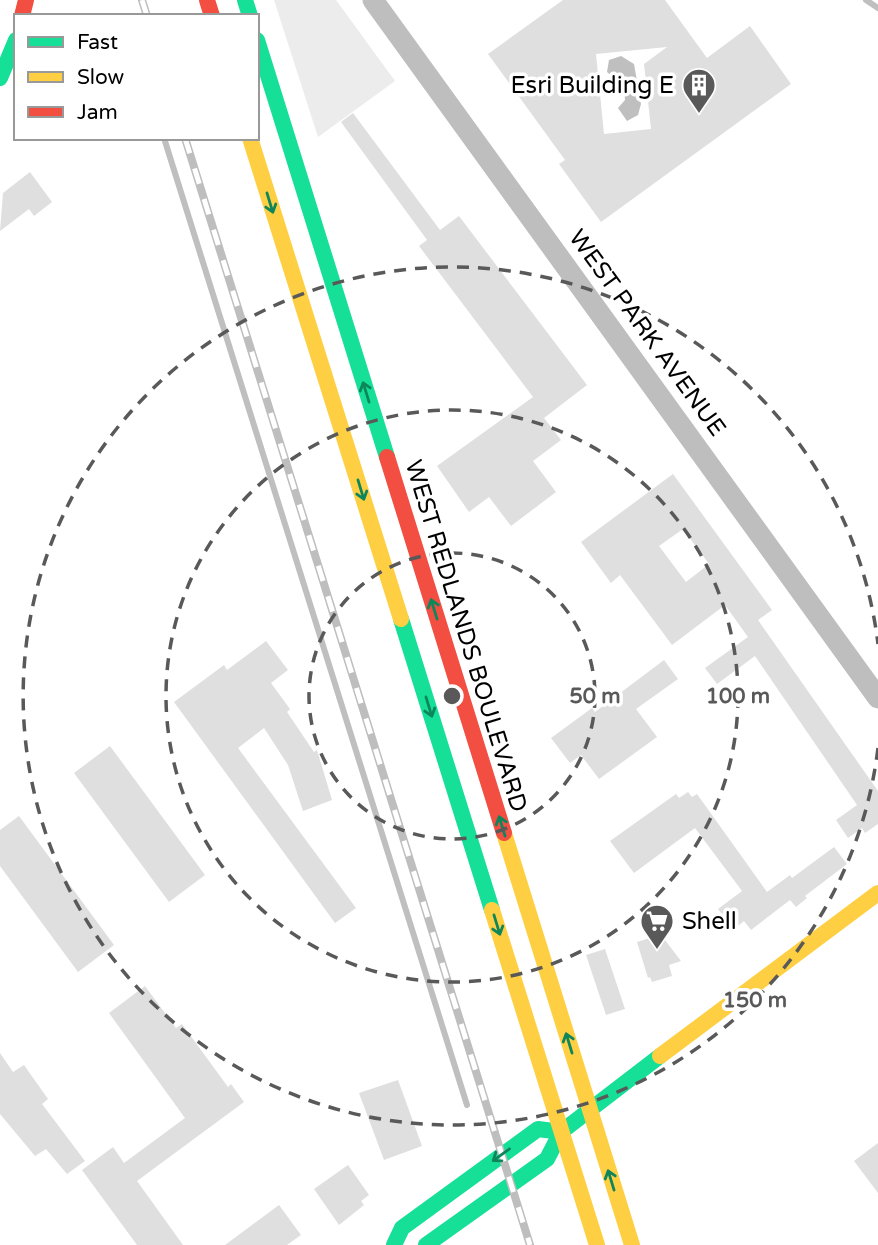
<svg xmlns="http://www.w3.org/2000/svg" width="878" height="1245" font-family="'Varela Round',sans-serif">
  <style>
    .green { fill: #ececec }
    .water { fill: #bfbfbf }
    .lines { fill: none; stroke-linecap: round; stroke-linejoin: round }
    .stream { stroke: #bfbfbf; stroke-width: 6 }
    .building { fill: #dfdfdf; fill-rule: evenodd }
    .street { stroke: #bebebe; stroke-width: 21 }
    .fast { stroke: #16e098; stroke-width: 16 }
    .slow { stroke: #ffcf43; stroke-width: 16 }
    .jam { stroke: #f24e42; stroke-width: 16 }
    .rail-casing { stroke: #bebebe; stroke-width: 8 }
    .rail { stroke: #fff; stroke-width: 5; stroke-dasharray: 16; stroke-linecap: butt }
    .oneway { stroke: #0d865b }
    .ring { fill: none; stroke: #595959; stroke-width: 3.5; stroke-dasharray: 12 9 }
    .labels { text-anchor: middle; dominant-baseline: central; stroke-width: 7; stroke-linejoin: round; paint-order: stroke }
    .poi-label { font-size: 24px; fill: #000; stroke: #fff; text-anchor: end }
    .street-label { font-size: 24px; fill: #000; stroke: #fff }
    .centre { fill: #595959; stroke: #fff; stroke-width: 3.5 }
    .ring-label { font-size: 21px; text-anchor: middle; font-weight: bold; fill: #595959; stroke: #fff; stroke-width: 7; stroke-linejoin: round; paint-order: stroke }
  </style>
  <rect width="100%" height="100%" fill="#fff"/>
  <path class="green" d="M274,0H336L395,81L318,137Z"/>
  <path class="water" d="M621,56L634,64L641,104L638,115L627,121L618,108L625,100L624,86L607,72L609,60Z"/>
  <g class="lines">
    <g class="stream">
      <path d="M866,0L878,8"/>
      <path d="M164,138L467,1105"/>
    </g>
  </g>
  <g class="building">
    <path d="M563,0H665L707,58L750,26L791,84L601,222L559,164L565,160L488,54ZM667,47L644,64L651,129L604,134L596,54Z"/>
    <path d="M353,113L440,230L459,216L587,385L544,418L561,440L533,461L556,492L511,526L489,497L469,512L437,466L533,397L419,246L427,240L341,122Z"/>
    <path d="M30,172L52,202L34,216L29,209L0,231L3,193Z"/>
    <path d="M673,474L772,610L758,620L878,791V824L865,833L862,828L848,838L836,820L857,805L755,656L717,684L705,668L748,637L725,605L672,645L620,575L611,583L581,542ZM683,529L709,564L686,582L659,546Z"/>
    <path d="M266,641L288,670L271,683L290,709L287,712L314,752L317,750L332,800L303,811L288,765L264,728L238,748L356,908L335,923L174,702L224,665L227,670Z"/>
    <path d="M664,660L678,679L636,709L657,737L599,779L581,755L570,763L551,738L592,708L595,712Z"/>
    <path d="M110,746L205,875L169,902L74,773Z"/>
    <path d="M688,792L692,797L697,794L767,892L790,875L792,878L834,847L847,864L805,896L807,898L796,907L790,900L751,930L744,921L733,930L718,909L742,891L695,828L634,873L610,841L676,794L679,798Z"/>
    <path d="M19,816L114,945L78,972L0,866V830Z"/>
    <path d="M659,935L661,941L665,940L681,961L669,965L672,976L652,982L650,977L648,978L637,942Z"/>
    <path d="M605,949L625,1009L606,1015L586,955Z"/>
    <path d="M145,986L176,1028L182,1024L228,1087L231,1084L244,1102L137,1181L183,1245H137L82,1170L113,1147L124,1163L185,1118L109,1013Z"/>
    <path d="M0,1053L13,1072L24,1065L48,1099L42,1104L85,1161L67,1174L46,1149L35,1156L0,1114Z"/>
    <path d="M398,1080L422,1146L384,1160L359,1093Z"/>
    <path d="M878,1143V1193L854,1161Z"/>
    <path d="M348,1165L369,1195L361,1201L364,1205L339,1225L314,1189Z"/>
    <path d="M279,1205L301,1235L287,1245H225Z"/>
  </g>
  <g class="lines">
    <path class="street" d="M373,0L878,698"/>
    <g class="fast">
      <path d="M245,0L250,16"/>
      <path d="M257,40L387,457"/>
      <path d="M0,78L16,40"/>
      <path d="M401,619L492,910"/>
      <path d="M394,1245L402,1228L538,1129L561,1132"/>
      <path d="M426,1245L547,1159L561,1132L660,1056"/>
    </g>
    <g class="slow">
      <path d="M250,138L401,619"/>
      <path d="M504,833L632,1245"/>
      <path d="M492,910L597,1245"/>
      <path d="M660,1056L878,893"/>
    </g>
    <g class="jam">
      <path d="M207,0L212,16"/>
      <path d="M22,16L26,0"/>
      <path d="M387,457L504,833"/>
    </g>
    <defs>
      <g id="rail">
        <path d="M142,0L147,16"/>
        <path d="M185,138L530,1245"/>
      </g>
    </defs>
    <use href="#rail" class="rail-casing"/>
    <use href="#rail" class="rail"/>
  </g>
  <defs><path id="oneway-shaft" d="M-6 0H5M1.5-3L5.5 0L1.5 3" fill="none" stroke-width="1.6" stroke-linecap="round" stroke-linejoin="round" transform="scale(1.75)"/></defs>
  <g class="oneway">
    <use href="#oneway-shaft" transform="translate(270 203) rotate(73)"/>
    <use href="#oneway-shaft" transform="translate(366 392) rotate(-107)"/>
    <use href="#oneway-shaft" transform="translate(361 490) rotate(73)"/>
    <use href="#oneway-shaft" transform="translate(434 609) rotate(-107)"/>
    <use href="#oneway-shaft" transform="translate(429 707) rotate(73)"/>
    <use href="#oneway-shaft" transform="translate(502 826) rotate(-107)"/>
    <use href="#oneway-shaft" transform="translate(497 925) rotate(73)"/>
    <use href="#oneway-shaft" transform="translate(569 1043) rotate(-107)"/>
    <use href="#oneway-shaft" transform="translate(501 1155) rotate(144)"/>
    <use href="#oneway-shaft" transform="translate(611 1180) rotate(-107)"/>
  </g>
  <g class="ring">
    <circle cx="452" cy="696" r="143"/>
    <circle cx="452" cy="696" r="286"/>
    <path d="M878 748A429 429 0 1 1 878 644"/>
  </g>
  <defs>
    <symbol id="building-pin" viewBox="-11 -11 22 30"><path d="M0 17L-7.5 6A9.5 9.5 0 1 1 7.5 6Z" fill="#595959" stroke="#fff"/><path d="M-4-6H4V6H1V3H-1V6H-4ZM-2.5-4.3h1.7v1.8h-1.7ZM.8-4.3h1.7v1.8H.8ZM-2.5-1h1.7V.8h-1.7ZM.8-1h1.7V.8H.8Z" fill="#fff"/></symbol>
    <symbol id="supermarket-pin" viewBox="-11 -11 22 30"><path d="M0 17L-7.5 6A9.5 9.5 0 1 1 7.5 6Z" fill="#595959" stroke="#fff"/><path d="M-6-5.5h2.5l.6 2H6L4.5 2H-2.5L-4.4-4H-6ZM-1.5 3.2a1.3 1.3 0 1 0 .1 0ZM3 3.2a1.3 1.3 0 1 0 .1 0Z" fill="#fff"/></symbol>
  </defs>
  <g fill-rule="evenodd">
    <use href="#building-pin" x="680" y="66" width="38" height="52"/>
    <use href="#supermarket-pin" x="638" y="902" width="38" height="52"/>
  </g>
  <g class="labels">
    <g class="poi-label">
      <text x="674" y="85">Esri Building E</text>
      <text x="682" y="921" text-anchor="start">Shell</text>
    </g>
    <g class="street-label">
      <text transform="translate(647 333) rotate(54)">WEST PARK AVENUE</text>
      <text transform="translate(466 636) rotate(73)">WEST REDLANDS BOULEVARD</text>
    </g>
  </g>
  <circle cx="452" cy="696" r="10" class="centre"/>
  <g class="ring-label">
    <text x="595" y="703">50 m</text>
    <text x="738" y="703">100 m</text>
    <text x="755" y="1007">150 m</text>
  </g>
  <rect x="14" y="14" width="245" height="126" fill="#ffffff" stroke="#999999" stroke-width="2"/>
  <rect x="28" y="37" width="35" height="10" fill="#16e098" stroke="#999999" stroke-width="2"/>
  <text x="77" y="49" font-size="21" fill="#000000">Fast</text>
  <rect x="28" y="72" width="35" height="10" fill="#ffcf43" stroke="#999999" stroke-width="2"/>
  <text x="77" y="84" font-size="21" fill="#000000">Slow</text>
  <rect x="28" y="107" width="35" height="10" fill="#f24e42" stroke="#999999" stroke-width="2"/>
  <text x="77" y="119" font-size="21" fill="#000000">Jam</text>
</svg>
